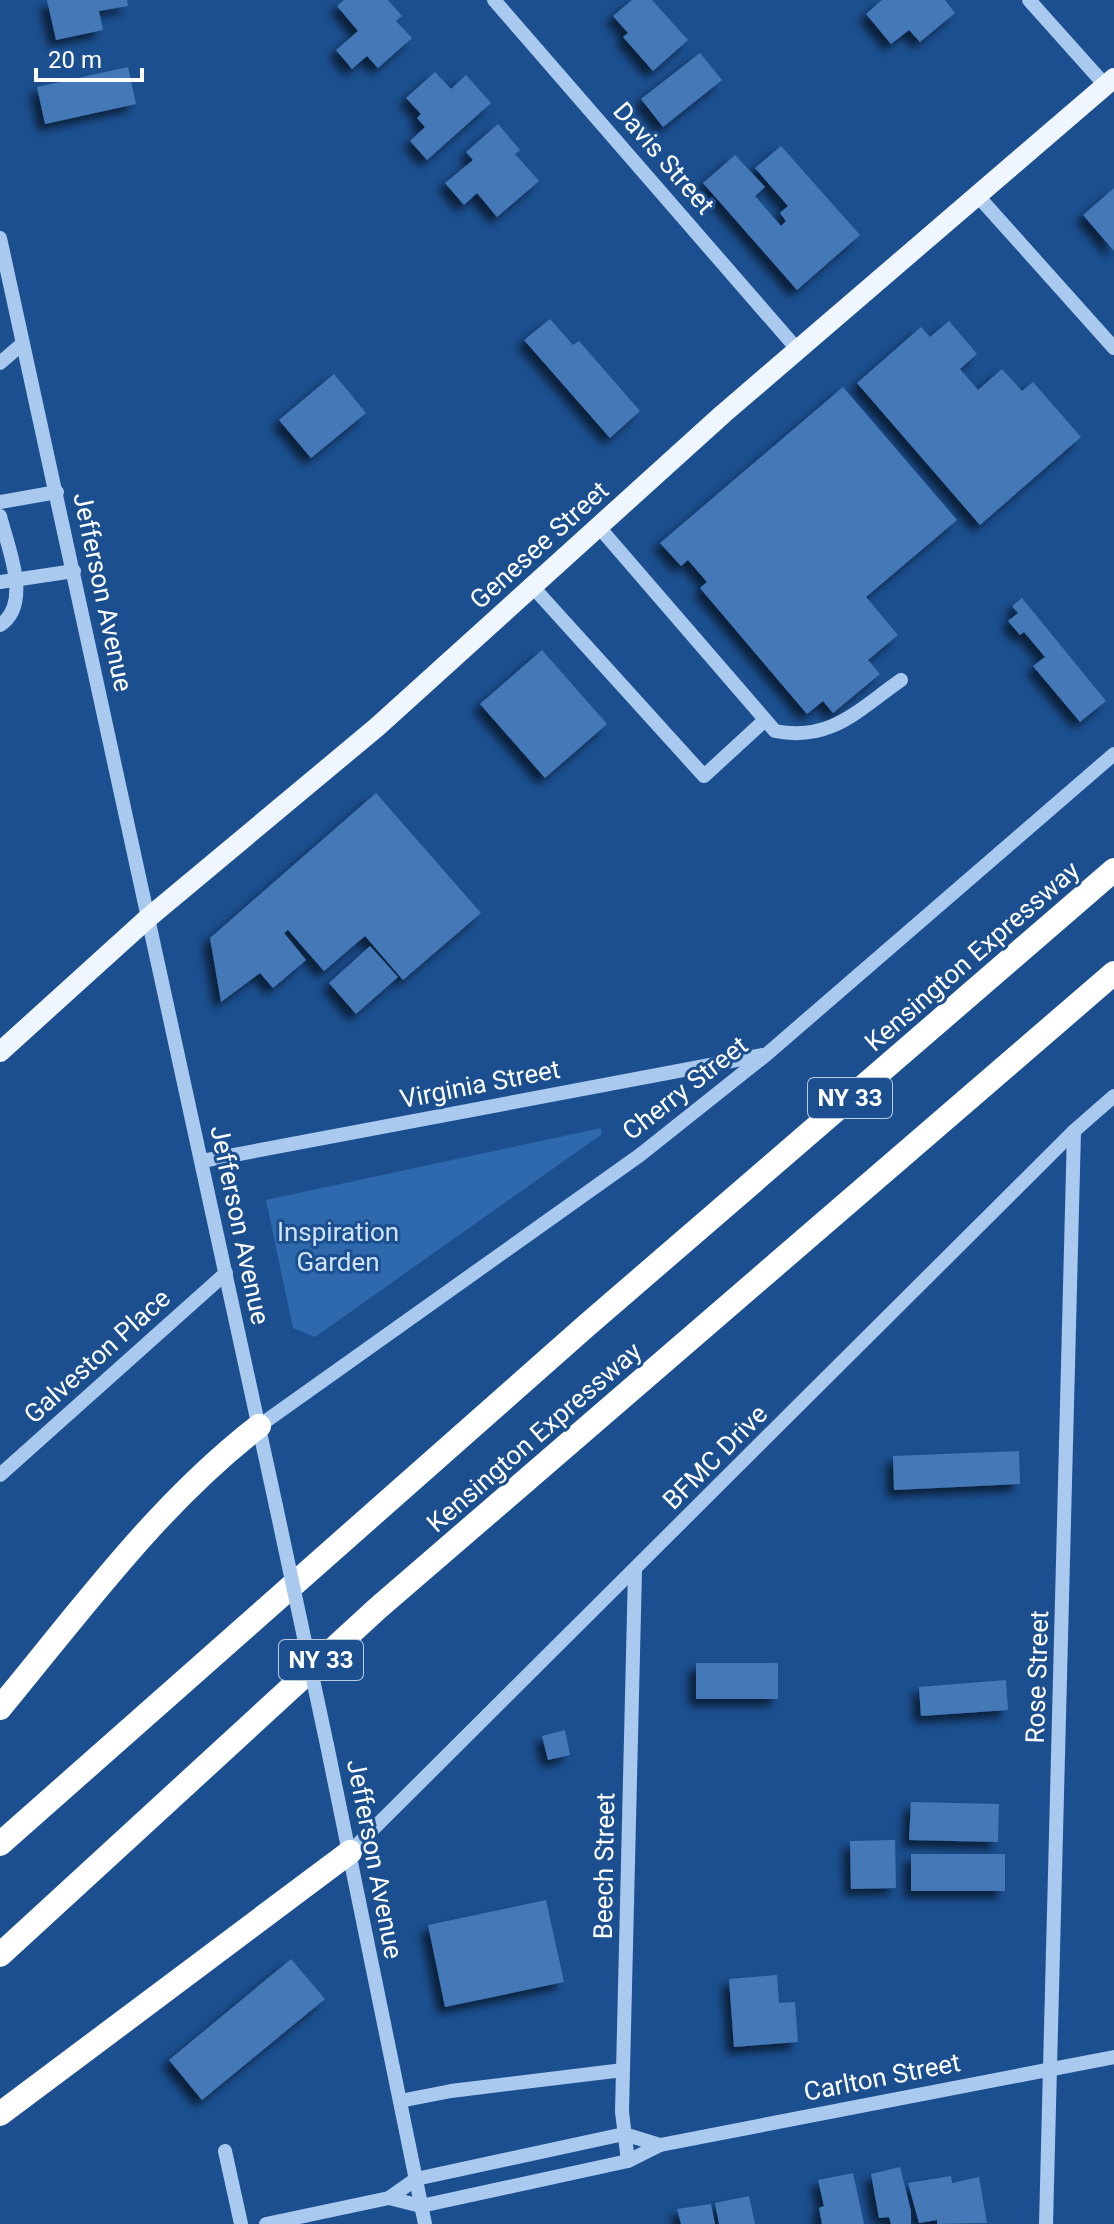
<svg xmlns="http://www.w3.org/2000/svg" width="1114" height="2224" font-family="Roboto,sans-serif">
  <style>
    .green { fill: #2e69ad }
    .building { fill: #4478b7; filter: url(#shadow) }
    .lines { fill: none; stroke-linecap: round; stroke-linejoin: round }
    .minor { stroke: #a9c9ee; stroke-width: 14 }
    .major { stroke: #f0f6ff; stroke-width: 20 }
    .highway { stroke: #fff; stroke-width: 24 }
    .minor-bridge { stroke: #a9c9ee; stroke-width: 14 }
    .labels { text-anchor: middle; dominant-baseline: central; stroke-width: 6; stroke-linejoin: round; paint-order: stroke }
    .shield { fill: #1b4f8f; stroke: #bbcadd; stroke-width: 2 }
    .shield-label { font-size: 24px; font-weight: bold; fill: #fff }
    .street-label { font-size: 26px; fill: #fff; stroke: #1b4f8f }
    .park-label { font-size: 26px; fill: #cfe3fa; stroke: #1b4f8f }
  </style>
  <defs>
    <filter id="shadow"><feDropShadow dx="-7" dy="7" stdDeviation="4" flood-color="#0009"/></filter>
  </defs>
  <rect width="100%" height="100%" fill="#1b4f8f"/>
  <path class="green" d="M601,1128L602,1134L315,1337L293,1328L266,1200Z"/>
  <g class="building">
    <path d="M47,0H127L128,6L99,11L103,30L56,40Z"/>
    <path d="M344,0H388L402,16L396,21L412,38L378,68L367,56L352,69L336,50L358,31L337,6Z"/>
    <path d="M632,0H652L688,40L653,71L623,37L628,33L613,16Z"/>
    <path d="M882,0H945L955,13L920,42L909,30L891,44L866,14Z"/>
    <path d="M700,53L722,80L663,127L641,99Z"/>
    <path d="M128,67L136,104L45,124L37,87Z"/>
    <path d="M435,72L451,89L466,75L491,103L427,160L410,141L425,127L417,118L421,114L406,98Z"/>
    <path d="M498,124L520,150L515,154L539,181L497,217L477,193L464,205L445,183L473,160L466,152Z"/>
    <path d="M781,146L860,235L797,290L703,183L735,155L765,187L755,196L781,226L786,221L780,213L788,206L755,168Z"/>
    <path d="M1114,188V251L1083,215Z"/>
    <path d="M550,319L573,345L579,341L640,411L610,438L524,340Z"/>
    <path d="M949,321L977,354L960,369L978,390L1002,369L1022,391L1033,382L1081,437L980,525L857,383L921,327L930,337Z"/>
    <path d="M334,374L366,413L311,458L279,420Z"/>
    <path d="M843,387L957,520L866,597L898,635L868,660L880,674L833,713L823,701L807,714L700,588L707,582L688,560L681,566L660,543Z"/>
    <path d="M1022,598L1106,701L1080,722L1033,666L1045,657L1024,632L1020,635L1008,621L1018,613L1012,606Z"/>
    <path d="M542,650L607,724L545,778L480,704Z"/>
    <path d="M376,793L481,913L403,980L365,936L324,971L288,930L284,933L306,960L273,988L260,973L221,1002L210,938Z"/>
    <path d="M370,946L398,977L356,1014L329,983Z"/>
    <path d="M1019,1451L1020,1484L894,1490L893,1456Z"/>
    <rect x="696" y="1663" width="82" height="36"/>
    <path d="M1006,1680L1008,1710L921,1716L919,1687Z"/>
    <path d="M565,1730L570,1755L548,1760L542,1736Z"/>
    <path d="M911,1802L999,1804L998,1842L909,1840Z"/>
    <path d="M895,1840L896,1888L851,1889L850,1841Z"/>
    <rect x="911" y="1854" width="94" height="37"/>
    <path d="M546,1900L564,1982L445,2007L428,1925Z"/>
    <path d="M291,1959L325,1999L202,2100L169,2060Z"/>
    <path d="M777,1975L779,2003L795,2002L798,2042L734,2047L729,1979Z"/>
    <path d="M900,2167L911,2211V2224H891L889,2217L879,2218L871,2174Z"/>
    <path d="M853,2173L864,2224H822L819,2208L824,2206L818,2180Z"/>
    <path d="M951,2176L952,2183L979,2177L987,2223L937,2224V2220L919,2223L908,2183Z"/>
    <path d="M749,2196L755,2224H719L715,2203Z"/>
    <path d="M711,2204L715,2224H681L677,2209Z"/>
  </g>
  <g class="lines">
    <g class="minor">
      <path d="M494,0L797,349"/>
      <path d="M1029,0L1105,85"/>
      <path d="M977,195L1114,348"/>
      <path d="M0,238L276,1506"/>
      <path d="M0,363L22,344"/>
      <path d="M0,502L57,492"/>
      <path d="M0,516C7,545 33,604 0,625"/>
      <path d="M598,526L775,731C831,742 858,710 901,680"/>
      <path d="M0,582L74,571"/>
      <path d="M532,586L704,776L765,720"/>
      <path d="M202,1161L763,1055"/>
      <path d="M259,1426L640,1155L767,1054L1114,754"/>
      <path d="M0,1475L226,1273"/>
      <path d="M327,1745L425,2224"/>
      <path d="M350,1852L1074,1131L1114,1096"/>
      <path d="M400,2101L451,2091L623,2070"/>
      <path d="M225,2151L241,2224"/>
      <path d="M628,2161L622,2112L635,1571"/>
      <path d="M389,2198L421,2206L628,2161L660,2145L1114,2057"/>
      <path d="M266,2224L389,2198L416,2179L624,2134L660,2145"/>
      <path d="M1046,2224L1074,1131"/>
    </g>
    <path class="major" d="M0,1052L148,918L377,727L723,414L1114,78"/>
    <g class="highway">
      <path d="M0,1708C81,1610 158,1504 259,1426"/>
      <path d="M0,1844L586,1326L1114,870"/>
      <path d="M0,1955L378,1608L1114,973"/>
      <path d="M0,2114L350,1852"/>
    </g>
    <path class="minor-bridge" d="M276,1506L327,1745"/>
  </g>
  <g class="labels">
    <g class="shield">
      <rect x="808" y="1078" width="84" height="40" rx="6"/>
      <rect x="279" y="1640" width="84" height="40" rx="6"/>
    </g>
    <g class="shield-label">
      <text x="850" y="1098">NY 33</text>
      <text x="321" y="1660">NY 33</text>
    </g>
    <g class="street-label">
      <text transform="translate(664 158) rotate(49)">Davis Street</text>
      <text transform="translate(539 545) rotate(-42)">Genesee Street</text>
      <text transform="translate(103 592) rotate(78)">Jefferson Avenue</text>
      <text transform="translate(972 956) rotate(-41)">Kensington Expressway</text>
      <text transform="translate(480 1084) rotate(-11)">Virginia Street</text>
      <text transform="translate(685 1088) rotate(-38)">Cherry Street</text>
      <text transform="translate(240 1225) rotate(78)">Jefferson Avenue</text>
      <text transform="translate(97 1356) rotate(-42)">Galveston Place</text>
      <text transform="translate(534 1437) rotate(-41)">Kensington Expressway</text>
      <text transform="translate(715 1457) rotate(-45)">BFMC Drive</text>
      <text transform="translate(1037 1677) rotate(-88)">Rose Street</text>
      <text transform="translate(375 1859) rotate(79)">Jefferson Avenue</text>
      <text transform="translate(604 1866) rotate(-89)">Beech Street</text>
      <text transform="translate(882 2077) rotate(-11)">Carlton Street</text>
    </g>
    <g class="park-label">
      <text x="338" y="1232">Inspiration<tspan x="338" dy="30">Garden</tspan></text>
    </g>
  </g>
  <path d="M36 68v12h106v-12" fill="none" stroke="#ffffff" stroke-width="4"/>
  <text x="48" y="68" font-size="24" fill="#ffffff" stroke="#1b4f8f" stroke-width="6" paint-order="stroke">20 m</text>
</svg>
